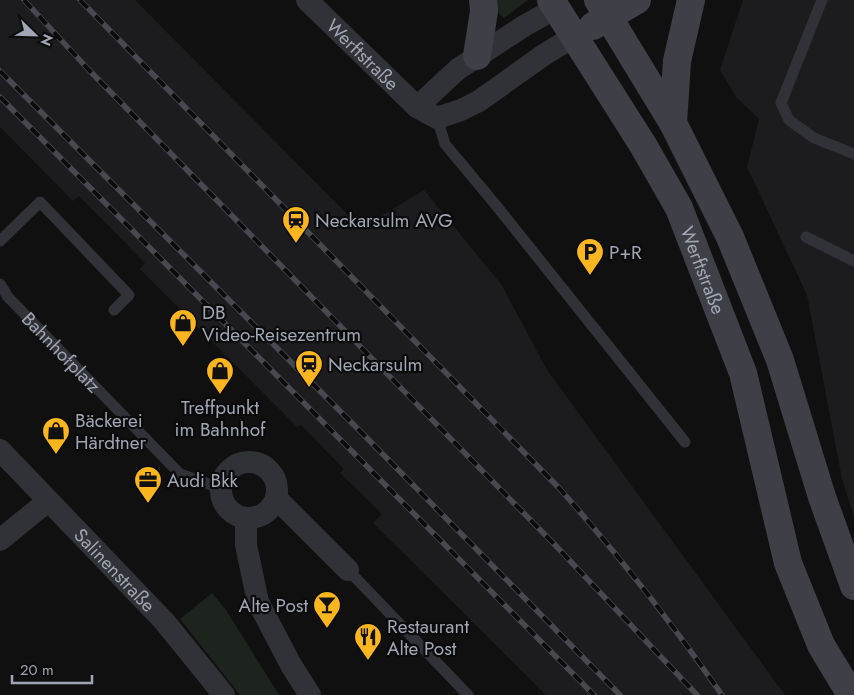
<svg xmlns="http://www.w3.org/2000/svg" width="854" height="695" font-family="Jost,sans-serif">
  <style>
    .built { fill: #1c1c1e }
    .green { fill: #1c241d }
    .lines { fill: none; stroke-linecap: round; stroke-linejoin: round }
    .lane { stroke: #313237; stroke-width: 11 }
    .street { stroke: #313237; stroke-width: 22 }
    .secondary { stroke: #3f4047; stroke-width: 28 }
    .rail-casing { stroke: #484950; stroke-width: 5.5 }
    .rail { stroke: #0b0b0c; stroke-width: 4; stroke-dasharray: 11; stroke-linecap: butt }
    .labels { text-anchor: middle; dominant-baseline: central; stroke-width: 4.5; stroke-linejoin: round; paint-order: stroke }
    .street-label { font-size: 19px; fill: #a0a6b3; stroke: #0b0b0c }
    .poi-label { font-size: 19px; fill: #a0a6b3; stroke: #0b0b0c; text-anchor: start }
  </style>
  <rect width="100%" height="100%" fill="#101011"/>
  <g class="built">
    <path d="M0,0H135L361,228L424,190L501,284L547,370L785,695H546L373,523L382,514L340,473L344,469L301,425L297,427L140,269L145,263L79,196L73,201L0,127Z"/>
    <path d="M743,0H854V517L842,479L807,295L747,167L759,119L736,97L720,70Z"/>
  </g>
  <g class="green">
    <path d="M485,0H528L504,18Z"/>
    <path d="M212,593L226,610L279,695H240L180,619Z"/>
  </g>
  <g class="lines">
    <g class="lane">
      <path d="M822,0L781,103L789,120L814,138L854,154"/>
      <path d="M437,118L445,144L495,204L685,442"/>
      <path d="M806,237L854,261"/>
      <path d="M0,241L40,202L129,295L114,310"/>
      <path id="s1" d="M0,284L8,297L180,474L220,488"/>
      <path d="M348,570L468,695"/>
    </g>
    <g class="street">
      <path id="s2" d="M307,0L417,107L437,118L461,110L479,101L545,54L575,36"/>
      <path d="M417,107L458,69L524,26L556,8"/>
      <path id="s3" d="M0,450L164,621L224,695"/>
      <circle cx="249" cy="490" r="28"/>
      <path d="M276,498L348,570"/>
      <path d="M246,519V545L258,602L291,665L310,695"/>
      <path d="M0,540L48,501"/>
    </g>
    <g class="secondary">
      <path id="s4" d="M551,0L643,145L679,208L743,373L788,563L821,645L851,695"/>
      <path d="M598,0L673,123L730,237L780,360L822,497L854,586"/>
      <path d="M593,26L637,0"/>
      <path d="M477,56L484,11L483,0"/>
      <path d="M673,123L677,61L691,0"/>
    </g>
    <defs>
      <g id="rail">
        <path d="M24,0L88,69L556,546L697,695"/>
        <path d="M80,0L559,488C618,554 672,623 722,695"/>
        <path d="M0,71L360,431L620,695"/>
        <path d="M0,97L594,695"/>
      </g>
    </defs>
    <use href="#rail" class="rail-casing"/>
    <use href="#rail" class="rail"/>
  </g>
  <defs>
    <symbol id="station-pin" viewBox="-11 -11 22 30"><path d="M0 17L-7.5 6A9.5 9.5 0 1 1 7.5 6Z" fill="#fbb61f" stroke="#0b0b0c"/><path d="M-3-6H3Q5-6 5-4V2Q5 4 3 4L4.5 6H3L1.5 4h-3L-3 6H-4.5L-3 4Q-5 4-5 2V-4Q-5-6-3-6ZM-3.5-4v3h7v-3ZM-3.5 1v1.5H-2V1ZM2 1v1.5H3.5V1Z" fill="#111"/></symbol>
    <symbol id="parking-pin" viewBox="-11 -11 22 30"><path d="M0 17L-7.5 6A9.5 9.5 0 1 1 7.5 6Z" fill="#fbb61f" stroke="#0b0b0c"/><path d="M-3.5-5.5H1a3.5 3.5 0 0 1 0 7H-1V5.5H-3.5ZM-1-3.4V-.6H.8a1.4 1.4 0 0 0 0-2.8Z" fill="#111"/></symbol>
    <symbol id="shop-pin" viewBox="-11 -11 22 30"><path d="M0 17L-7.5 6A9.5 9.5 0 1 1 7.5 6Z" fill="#fbb61f" stroke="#0b0b0c"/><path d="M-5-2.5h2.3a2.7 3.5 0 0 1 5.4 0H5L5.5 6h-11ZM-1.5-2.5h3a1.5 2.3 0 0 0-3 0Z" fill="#111"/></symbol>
    <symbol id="office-pin" viewBox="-11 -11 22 30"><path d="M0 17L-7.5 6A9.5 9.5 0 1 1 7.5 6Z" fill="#fbb61f" stroke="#0b0b0c"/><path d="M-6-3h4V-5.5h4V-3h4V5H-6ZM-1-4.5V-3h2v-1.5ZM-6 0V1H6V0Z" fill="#111"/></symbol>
    <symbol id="bar-pin" viewBox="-11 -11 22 30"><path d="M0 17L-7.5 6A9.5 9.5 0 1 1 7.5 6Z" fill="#fbb61f" stroke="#0b0b0c"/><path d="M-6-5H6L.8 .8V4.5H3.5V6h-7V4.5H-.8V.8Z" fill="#111"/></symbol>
    <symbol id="restaurant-pin" viewBox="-11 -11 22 30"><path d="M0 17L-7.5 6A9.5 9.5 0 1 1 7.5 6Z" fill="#fbb61f" stroke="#0b0b0c"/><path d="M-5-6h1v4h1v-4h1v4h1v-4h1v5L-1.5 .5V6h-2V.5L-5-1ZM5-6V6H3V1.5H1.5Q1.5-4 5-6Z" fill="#111"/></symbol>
  </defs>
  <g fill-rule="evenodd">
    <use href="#station-pin" x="280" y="204" width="32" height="43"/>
    <use href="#parking-pin" x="574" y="236" width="32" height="43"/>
    <use href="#shop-pin" x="167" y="307" width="32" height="43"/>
    <use href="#station-pin" x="293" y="348" width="32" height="43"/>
    <use href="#shop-pin" x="204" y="355" width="32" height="43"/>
    <use href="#shop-pin" x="40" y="415" width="32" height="43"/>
    <use href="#office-pin" x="132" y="464" width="32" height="43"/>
    <use href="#bar-pin" x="311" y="589" width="32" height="43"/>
    <use href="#restaurant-pin" x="352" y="621" width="32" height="43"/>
  </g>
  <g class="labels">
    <g class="street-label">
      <text stroke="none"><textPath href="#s2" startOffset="78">Werftstraße</textPath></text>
      <text stroke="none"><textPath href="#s4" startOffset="311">Werftstraße</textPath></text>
      <text stroke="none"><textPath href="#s1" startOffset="92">Bahnhofplatz</textPath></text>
      <text stroke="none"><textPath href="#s3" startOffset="166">Salinenstraße</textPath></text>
    </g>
    <g class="poi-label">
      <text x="315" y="220">Neckarsulm AVG</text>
      <text x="609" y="252">P+R</text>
      <text x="202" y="312">DB<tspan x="202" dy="22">Video-Reisezentrum</tspan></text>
      <text x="328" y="364">Neckarsulm</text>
      <text x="220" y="407" text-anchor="middle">Treffpunkt<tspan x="220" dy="22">im Bahnhof</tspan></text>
      <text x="75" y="420">Bäckerei<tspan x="75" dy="22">Härdtner</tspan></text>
      <text x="167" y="480">Audi Bkk</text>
      <text x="308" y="605" text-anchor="end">Alte Post</text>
      <text x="387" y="626">Restaurant<tspan x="387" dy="22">Alte Post</tspan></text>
    </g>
  </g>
  <g transform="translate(35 35) rotate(113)" stroke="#0b0b0c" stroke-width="4" paint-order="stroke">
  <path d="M0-4L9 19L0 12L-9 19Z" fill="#a0a6b3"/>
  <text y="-8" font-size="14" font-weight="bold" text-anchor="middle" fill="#a0a6b3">N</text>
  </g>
  <path d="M12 675v8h80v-8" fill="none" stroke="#a0a6b3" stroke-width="2.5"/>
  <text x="20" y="675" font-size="15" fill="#a0a6b3" stroke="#0b0b0c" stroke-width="4" paint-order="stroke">20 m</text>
</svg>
